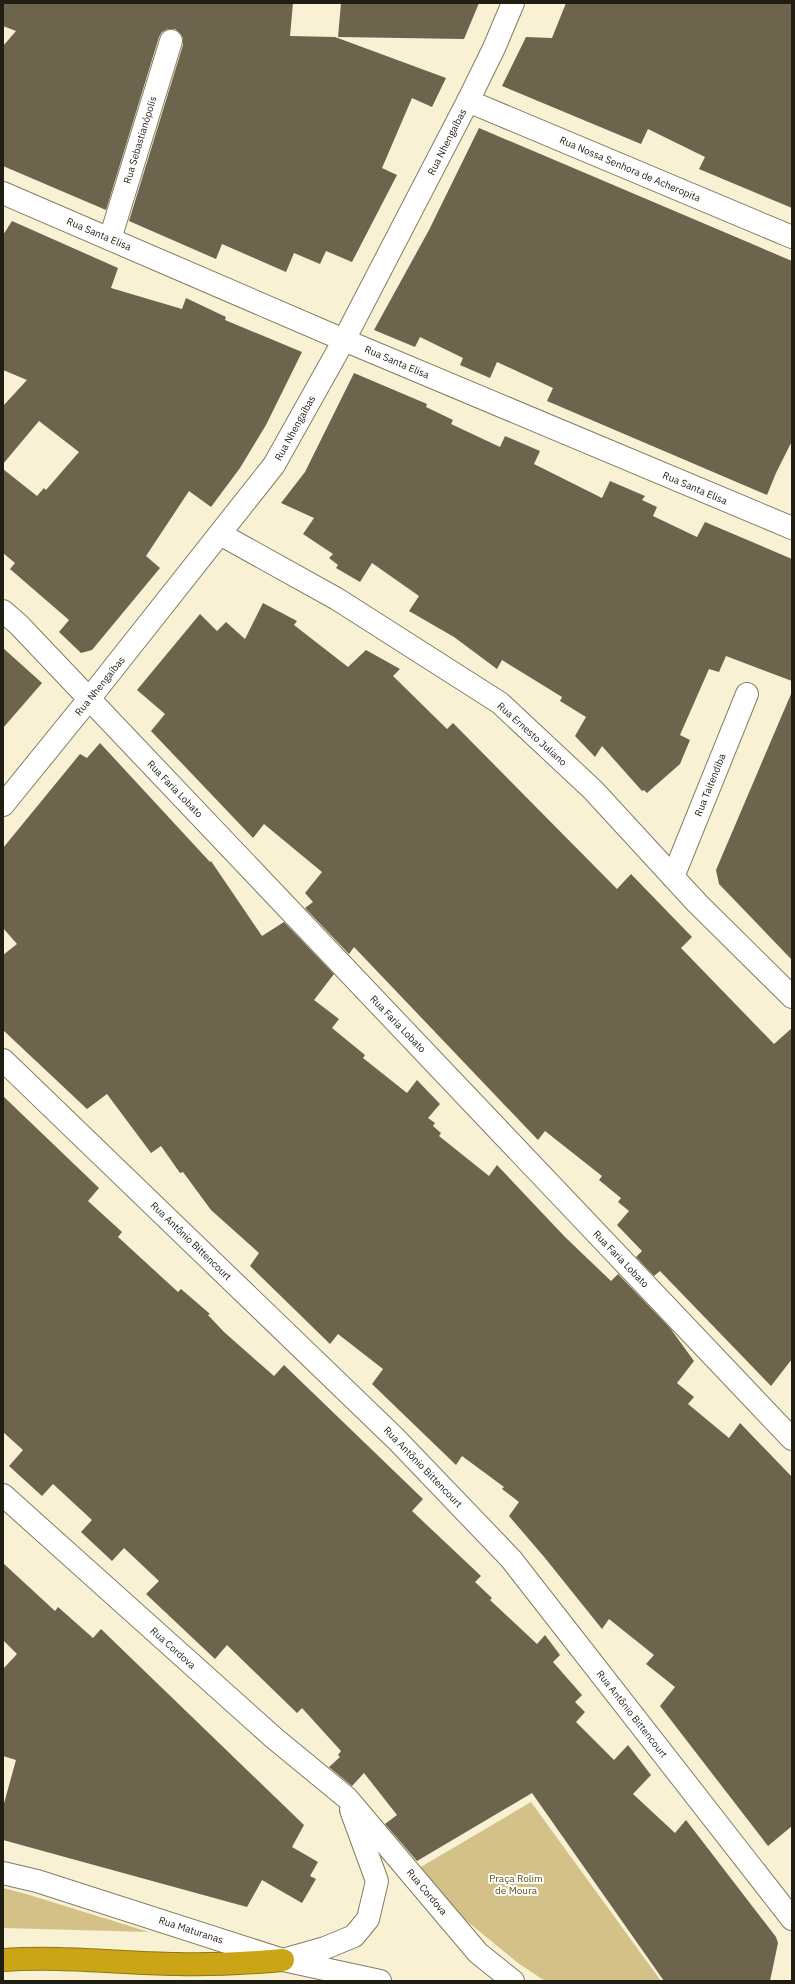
<svg xmlns="http://www.w3.org/2000/svg" width="795" height="1984" font-family="'IBM Plex Sans',sans-serif">
  <style>
    .green { fill: #d3c188 }
    .building { fill: #6c644c }
    .lines { fill: none; stroke-linecap: round; stroke-linejoin: round }
    .minor-casing { stroke: #847c63; stroke-width: 24 }
    .highway-casing { stroke: #8e7615; stroke-width: 24 }
    .minor { stroke: #fff; stroke-width: 22 }
    .highway { stroke: #caa616; stroke-width: 22 }
    .labels { text-anchor: middle; dominant-baseline: central; stroke-width: 4; stroke-linejoin: round; paint-order: stroke }
    .street-label { font-size: 10px; fill: #201d13; stroke: #fff }
    .park-label { font-size: 10px; fill: #5e4d07; stroke: #fff }
  </style>
  <rect width="100%" height="100%" fill="#f9f1d4"/>
  <g class="green">
    <path d="M531,1802L661,1981H545L518,1963L462,1917L419,1868Z"/>
    <path d="M3,1888L26,1894L149,1932L3,1928Z"/>
  </g>
  <g class="building">
    <path d="M3,3H293L290,36L335,37L446,78L432,107L412,98L382,168L397,175L352,262L326,251L320,264L294,253L286,272L222,244L216,259L129,221L183,45V38L180,33L175,29H168L162,32L159,37L106,210L3,166V46L16,31L3,26Z"/>
    <path d="M341,3H479L464,39L338,37Z"/>
    <path d="M566,3H792V208L699,169L705,157L648,129L641,144L502,86L526,37L552,38Z"/>
    <path d="M479,128L792,261V441L776,473L767,495L547,401L553,388L497,362L490,378L460,365L463,358L420,337L415,347L374,330L429,230Z"/>
    <path d="M12,221L118,268L111,288L182,309L186,298L226,317L225,320L302,352L266,425L240,468L211,507L189,491L146,556L160,568L92,650L81,653L59,632L69,620L10,569L15,563L3,553V469L37,496L44,488L46,490L79,452L39,421L3,464V406L27,380L3,370V235Z"/>
    <path d="M354,373L427,404L426,407L453,420L451,424L500,447L505,436L540,451L534,464L602,498L610,481L645,496L642,500L657,507L653,516L697,537L705,522L792,559V681L726,656L719,672L709,669L680,735L690,740L680,764L647,793L644,790L642,791L602,746L595,757L575,736L586,717L560,701L562,697L502,660L497,669L454,637L409,611L419,596L372,563L360,582L336,568L338,565L329,558L333,554L303,534L314,518L281,503L305,472Z"/>
    <path d="M263,603L297,621L294,625L348,667L366,650L400,669L393,676L447,729L453,723L617,889L631,874L692,937L681,948L774,1044L792,1028V1359L771,1386L660,1271L654,1276L636,1257L642,1251L617,1225L629,1211L618,1202L621,1198L599,1180L602,1176L545,1131L538,1140L354,947L349,954L305,908L313,902L305,893L322,872L264,824L253,838L151,731L165,714L137,690L200,614L217,631L226,622L245,639Z"/>
    <path d="M3,648L42,683L3,728Z"/>
    <path d="M791,694H792V960L719,884L716,870Z"/>
    <path d="M100,743L210,862L211,861L262,936L284,922L334,974L314,1000L339,1019L332,1028L365,1055L363,1058L407,1093L417,1080L440,1104L428,1118L435,1123L433,1126L441,1133L439,1136L489,1176L497,1165L565,1237L611,1281L618,1274L670,1328L694,1361L677,1383L694,1397L688,1404L729,1438L740,1423L792,1477V1826L768,1846L660,1706L675,1687L646,1664L654,1655L609,1619L602,1629L545,1558L509,1516L519,1502L502,1489L504,1487L462,1456L456,1465L372,1384L383,1369L338,1334L330,1344L250,1266L259,1253L211,1210L183,1172L180,1173L161,1146L151,1153L107,1094L87,1109L3,1030V955L17,944L3,928V848L80,754L87,758Z"/>
    <path d="M3,1096L99,1188L88,1201L122,1232L118,1237L178,1292L181,1289L210,1314L208,1315L224,1332L274,1376L284,1365L423,1499L412,1511L481,1576L475,1582L492,1598L490,1600L537,1644L545,1635L560,1655L553,1662L582,1695L575,1702L585,1712L576,1722L614,1760L628,1745L651,1775L633,1794L675,1833L686,1820L776,1937L778,1943L770,1981H664L532,1793L417,1861L385,1824L397,1815L364,1773L352,1786L329,1767L340,1757L338,1755L341,1751L302,1708L297,1713L227,1645L215,1659L146,1594L159,1581L124,1548L112,1561L81,1532L92,1520L53,1484L42,1496L9,1466L23,1450L3,1432Z"/>
    <path d="M3,1563L55,1611L58,1607L93,1638L101,1629L304,1825L292,1847L318,1862L310,1876L316,1879L302,1903L262,1880L247,1907L3,1840V1807L16,1760L3,1756V1669L17,1654L3,1640Z"/>
  </g>
  <g class="lines">
    <defs>
      <g id="minor">
        <path d="M468,101L792,237"/>
        <path d="M3,193L344,340L792,528"/>
        <path d="M110,239L171,41"/>
        <path d="M220,534L337,599L500,703L593,790L697,903L792,997"/>
        <path d="M3,611L19,625L792,1439"/>
        <path d="M3,805L89,699L274,465L344,340L468,101L494,48L513,3"/>
        <path d="M673,877L747,694"/>
        <path d="M3,1060L396,1439L511,1559L792,1919"/>
        <path d="M3,1495L274,1738L347,1798L478,1953L513,1981"/>
        <path d="M3,1873L37,1881L283,1960L380,1981"/>
        <path d="M286,1959L325,1948L354,1936L368,1919L377,1881L351,1810"/>
      </g>
      <path id="highway" d="M3,1960C61,1956 118,1963 177,1964C212,1965 248,1963 283,1960"/>
    </defs>
    <use href="#minor" class="minor-casing"/>
    <use href="#highway" class="highway-casing"/>
    <use href="#minor" class="minor"/>
    <use href="#highway" class="highway"/>
  </g>
  <g class="labels">
    <g class="street-label">
      <text transform="translate(140 140) rotate(-73)">Rua Sebastianópolis</text>
      <text transform="translate(447 142) rotate(-63)">Rua Nhengaíbas</text>
      <text transform="translate(630 169) rotate(23)">Rua Nossa Senhora de Acheropita</text>
      <text transform="translate(99 234) rotate(23)">Rua Santa Elisa</text>
      <text transform="translate(397 362) rotate(23)">Rua Santa Elisa</text>
      <text transform="translate(295 428) rotate(-61)">Rua Nhengaíbas</text>
      <text transform="translate(695 488) rotate(23)">Rua Santa Elisa</text>
      <text transform="translate(100 686) rotate(-51)">Rua Nhengaíbas</text>
      <text transform="translate(532 734) rotate(42)">Rua Ernesto Juliano</text>
      <text transform="translate(710 785) rotate(-68)">Rua Taitendiba</text>
      <text transform="translate(175 789) rotate(46)">Rua Faria Lobato</text>
      <text transform="translate(398 1024) rotate(46)">Rua Faria Lobato</text>
      <text transform="translate(191 1241) rotate(44)">Rua Antônio Bittencourt</text>
      <text transform="translate(621 1259) rotate(46)">Rua Faria Lobato</text>
      <text transform="translate(423 1467) rotate(46)">Rua Antônio Bittencourt</text>
      <text transform="translate(173 1648) rotate(42)">Rua Cordova</text>
      <text transform="translate(632 1714) rotate(52)">Rua Antônio Bittencourt</text>
      <text transform="translate(427 1892) rotate(50)">Rua Cordova</text>
      <text transform="translate(191 1930) rotate(18)">Rua Maturanas</text>
    </g>
    <g class="park-label">
      <text x="516" y="1878">Praça Rolim<tspan x="516" dy="12">de Moura</tspan></text>
    </g>
  </g>
  <rect width="795" height="1984" fill="none" stroke="#201d13" stroke-width="8"/>
</svg>
